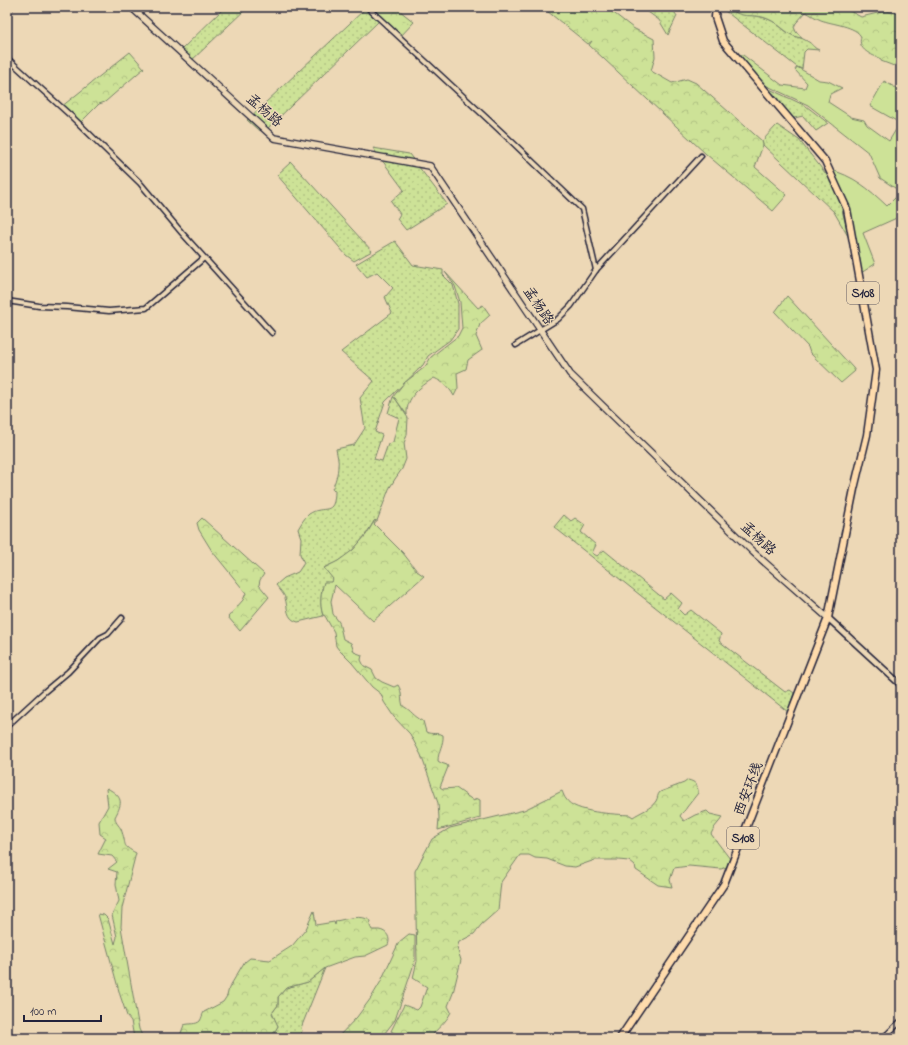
<svg xmlns="http://www.w3.org/2000/svg" width="908" height="1045" font-family="'Indie Flower','LXGW WenKai TC',sans-serif">
  <style>
    .grass { fill: url(#grass-dots); stroke: #788269 }
    .forest { fill: url(#forest-crowns); stroke: #788269 }
    .garden { fill: #cde297; stroke: #788269 }
    .lines { fill: none; stroke-linecap: round; stroke-linejoin: round }
    .minor-casing { stroke: #22223b; stroke-width: 7 }
    .tertiary-casing { stroke: #22223b; stroke-width: 8 }
    .secondary-casing { stroke: #22223b; stroke-width: 8 }
    .primary-casing { stroke: #22223b; stroke-width: 9 }
    .minor { stroke: #edd8b6; stroke-width: 4 }
    .tertiary { stroke: #edd8b6; stroke-width: 5 }
    .secondary { stroke: #edd8b6; stroke-width: 5.5 }
    .primary { stroke: #fedbac; stroke-width: 6 }
    .labels { text-anchor: middle; dominant-baseline: central; stroke-width: 3; stroke-linejoin: round; paint-order: stroke }
    .shield { fill: #edd8b6; stroke: #5f5960; stroke-width: 1 }
    .shield-label { font-size: 13px; font-weight: bold; fill: #22223b }
    .street-label { font-size: 14px; fill: #22223b; stroke: #edd8b6 }
  </style>
  <defs>
    <pattern id="grass-dots" width="8" height="8" patternUnits="userSpaceOnUse"><rect width="8" height="8" fill="#cde297"/><path d="M2 2h.1M6 6h.1" fill="none" stroke="#b0c283" stroke-width="1.8" stroke-linecap="round"/></pattern>
    <pattern id="forest-crowns" width="20" height="18" patternUnits="userSpaceOnUse"><rect width="20" height="18" fill="#cde297"/><path d="M2 6a3 3 0 1 1 6 0M12 15a3 3 0 1 1 6 0" fill="none" stroke="#b0c283"/></pattern>
  </defs>
  <rect width="100%" height="100%" fill="#edd8b6"/>
  <filter id="ink" filterUnits="userSpaceOnUse"><feTurbulence type="fractalNoise" baseFrequency=".025" numOctaves="2"/><feDisplacementMap in="SourceGraphic" scale="8" xChannelSelector="R" yChannelSelector="G"/><feConvolveMatrix kernelMatrix="1 2 1 2 8 2 1 2 1" color-interpolation-filters="sRGB"/></filter>
  <g filter="url(#ink)">
    <g class="grass">
      <path d="M225,7H248L189,63L179,52Z"/>
      <path d="M641,7H671L677,16L668,35L659,20Z"/>
      <path d="M720,7H728C739,17 755,14 768,19C776,22 780,27 788,33C794,37 801,37 807,41C813,44 812,47 819,50L807,49L804,52L802,69L797,67Z"/>
      <path d="M365,9L379,21L264,132L257,129L247,120Z"/>
      <path d="M763,86L806,106L828,123L816,131L803,116L790,119Z"/>
      <path d="M777,125L799,140L830,179L839,198L849,238L834,212L763,145L762,141Z"/>
      <path d="M373,148L409,154L447,204L406,230L397,219L400,214L391,201L404,190Z"/>
      <path d="M291,162L372,251L354,261L346,255L277,175Z"/>
      <path d="M395,241L413,265L443,270V275L453,285L458,304V329L450,340L428,356L423,365L385,402L375,432L382,435L374,459L382,461L388,444L393,442L399,418L388,413L393,397L395,398L408,418L407,435L404,443L406,459L402,469L395,479L389,489L377,521H374C365,537 354,552 338,561C334,564 328,565 324,568L333,578L331,582L322,588C321,598 320,606 323,616L298,622C286,619 288,608 285,598C284,594 279,589 276,585L284,578L298,572L304,563L300,554L301,538L298,529C301,524 304,518 309,514C324,504 335,518 335,490L332,489C335,483 338,473 338,466C339,461 337,455 336,449L354,445L365,428L360,398L374,381L341,352L392,313L385,297L393,288L377,272L367,277L356,264Z"/>
      <path d="M564,515L571,521L575,518L585,525L581,532L596,545L592,553L597,556L604,550L664,599L671,593L682,603L678,609L684,615L691,610L721,634L719,641L785,692L790,690L794,693L788,712L554,527Z"/>
      <path d="M325,968L301,1028L302,1031L299,1038H271L278,1026L273,1018L272,1013L278,1005V997L286,988L308,982Z"/>
    </g>
    <g class="forest">
      <path d="M367,7H395L414,22L400,37Z"/>
      <path d="M542,7H606L633,28L654,39L655,57L651,71L672,83L687,79L696,83L762,141L763,145L755,167L787,195L773,211L706,154L589,45L592,41L588,44Z"/>
      <path d="M728,7H842L861,17L886,11L901,14V56L894,66L881,61V59C872,55 857,50 861,37C857,26 831,24 821,20C816,18 811,15 806,12L796,23L794,27L796,32L803,38C789,38 781,24 768,19C752,12 743,21 728,7Z"/>
      <path d="M130,52L144,68L105,102L99,104L79,124L61,107Z"/>
      <path d="M445,272L478,308L483,305L490,315L480,324L476,336L482,350L468,360L466,369L457,373L458,388L454,396C449,387 443,382 434,378C420,387 406,397 407,415L395,398L393,397L404,383L425,367L431,357L458,336L462,328L460,302L455,286Z"/>
      <path d="M787,296L853,368L855,371L841,383L810,353L808,347L775,312Z"/>
      <path d="M202,518L264,574L260,580L259,585L269,597L240,631L228,617L243,600L246,593L212,551L199,530L197,523Z"/>
      <path d="M375,520L376,521L374,524L403,553L417,571L424,576L373,621L335,585L331,601L333,614L339,622L343,639L351,643L354,652L362,655L361,660L364,666L372,670L376,678L382,682L394,687L398,685C403,693 400,697 403,706C412,711 413,716 423,721L426,732C432,735 437,732 443,735C444,744 438,751 438,761L441,763L447,765L448,767L440,787L443,789L456,788L474,801L476,798L480,800V818L438,830L439,818L438,803L421,755L410,734L394,717L384,702L381,694L372,687L352,663L339,650L336,646L334,632L325,616L323,615C319,604 321,593 324,582H331L333,579L324,568L338,561L353,550L366,535Z"/>
      <path d="M688,780C696,782 698,785 698,793C694,798 691,802 687,807C685,811 682,812 680,816L684,821L695,815L707,811L710,814L723,817L714,828L711,834L730,859L727,867L721,869L689,866L674,868L670,880L672,887L658,885L636,870L635,866L629,861L618,860H595L575,867L565,866L547,859L535,858L529,855H520L501,882L498,910L481,925L474,934L459,942L457,948L461,960L453,993L448,1006L451,1012C446,1023 437,1028 430,1038H402L391,1031L404,1005L417,1010L420,1007L427,987L413,978L417,961L415,871L432,839L450,828L524,810L562,791C563,793 564,797 566,799C574,813 615,814 630,815L633,817C640,812 651,809 656,801C658,798 657,795 660,792L684,783Z"/>
      <path d="M107,788C123,797 123,802 115,817C115,824 121,826 122,832C127,846 121,845 136,853L122,908L121,927L139,1029L143,1038H134L131,1021L127,1016L120,995L98,914L104,915L108,919L115,944L117,937L112,915L119,901L116,884L117,872L108,869L117,862L112,856L98,854L106,838L100,834L99,822L108,806L106,789Z"/>
      <path d="M314,911L316,925L334,922L335,925L336,921C346,919 362,914 371,921L370,926L372,930C374,930 377,930 379,930C387,931 391,938 388,945L365,956L355,957L325,968L308,982L286,988L278,997V1005L272,1013L278,1026L271,1038H179L184,1025C189,1023 196,1025 200,1021C202,1018 202,1015 204,1012L223,1002L227,996L229,988L245,961V962L250,958L270,960L292,946L306,929Z"/>
      <path d="M409,934L415,935V961L395,1020L381,1038H337L357,1017L371,998L380,983L399,942Z"/>
    </g>
    <path class="garden" d="M738,54L743,55L782,85L805,88L807,83L795,70L797,67L819,80L828,81L842,88L830,94L828,102L851,117L864,120L867,125L889,141L900,123L870,106L884,81L896,88H901V216L863,233L875,264L861,273L847,204L828,169C854,176 868,188 887,206L901,192L880,178L869,153L808,105L761,83Z"/>
    <g class="lines">
      <defs>
        <g id="minor">
          <path d="M367,7L508,138L582,209L596,270"/>
          <path d="M7,10L11,7"/>
          <path d="M7,58L71,116L140,183L182,233L272,333"/>
          <path d="M7,301L39,306L67,307L109,311L146,308L204,258"/>
          <path d="M516,345L558,319L571,306L596,270L701,156"/>
          <path d="M7,726L44,692L68,672L100,638L108,634L122,618"/>
          <path d="M883,1038L901,1021"/>
        </g>
        <path id="tertiary" d="M828,618L901,685"/>
        <path id="secondary" d="M131,7L274,138L430,166L570,374L753,552L828,618"/>
        <path id="primary" d="M620,1038L724,884L828,618L854,489L867,435L876,370L847,209L825,161L723,41L715,17L716,7"/>
      </defs>
      <use href="#minor" class="minor-casing"/>
      <use href="#tertiary" class="tertiary-casing"/>
      <use href="#secondary" class="secondary-casing"/>
      <use href="#primary" class="primary-casing"/>
      <use href="#minor" class="minor"/>
      <use href="#tertiary" class="tertiary"/>
      <use href="#secondary" class="secondary"/>
      <use href="#primary" class="primary"/>
    </g>
  </g>
  <g class="labels">
    <g class="shield">
      <rect x="847" y="282" width="32" height="22" rx="3"/>
      <rect x="727" y="827" width="32" height="22" rx="3"/>
    </g>
    <g class="shield-label">
      <text x="863" y="293">S108</text>
      <text x="743" y="838">S108</text>
    </g>
    <g class="street-label">
      <text transform="translate(264 111) rotate(41)">孟杨路</text>
      <text transform="translate(538 306) rotate(56)">孟杨路</text>
      <text transform="translate(758 539) rotate(43)">孟杨路</text>
      <text transform="translate(749 789) rotate(-69)">西安环线</text>
    </g>
  </g>
  <rect width="908" height="1045" fill="none" stroke="#edd8b6" stroke-width="24"/>
  <rect x="12" y="12" width="884" height="1021" fill="none" stroke="#22223b" stroke-width="1.5" filter="url(#ink)"/>
  <path d="M24 1015v6h77v-6" fill="none" stroke="#22223b" stroke-width="2"/>
  <text x="30" y="1015" font-size="12" fill="#22223b" stroke="#edd8b6" stroke-width="3" paint-order="stroke">100 m</text>
</svg>
